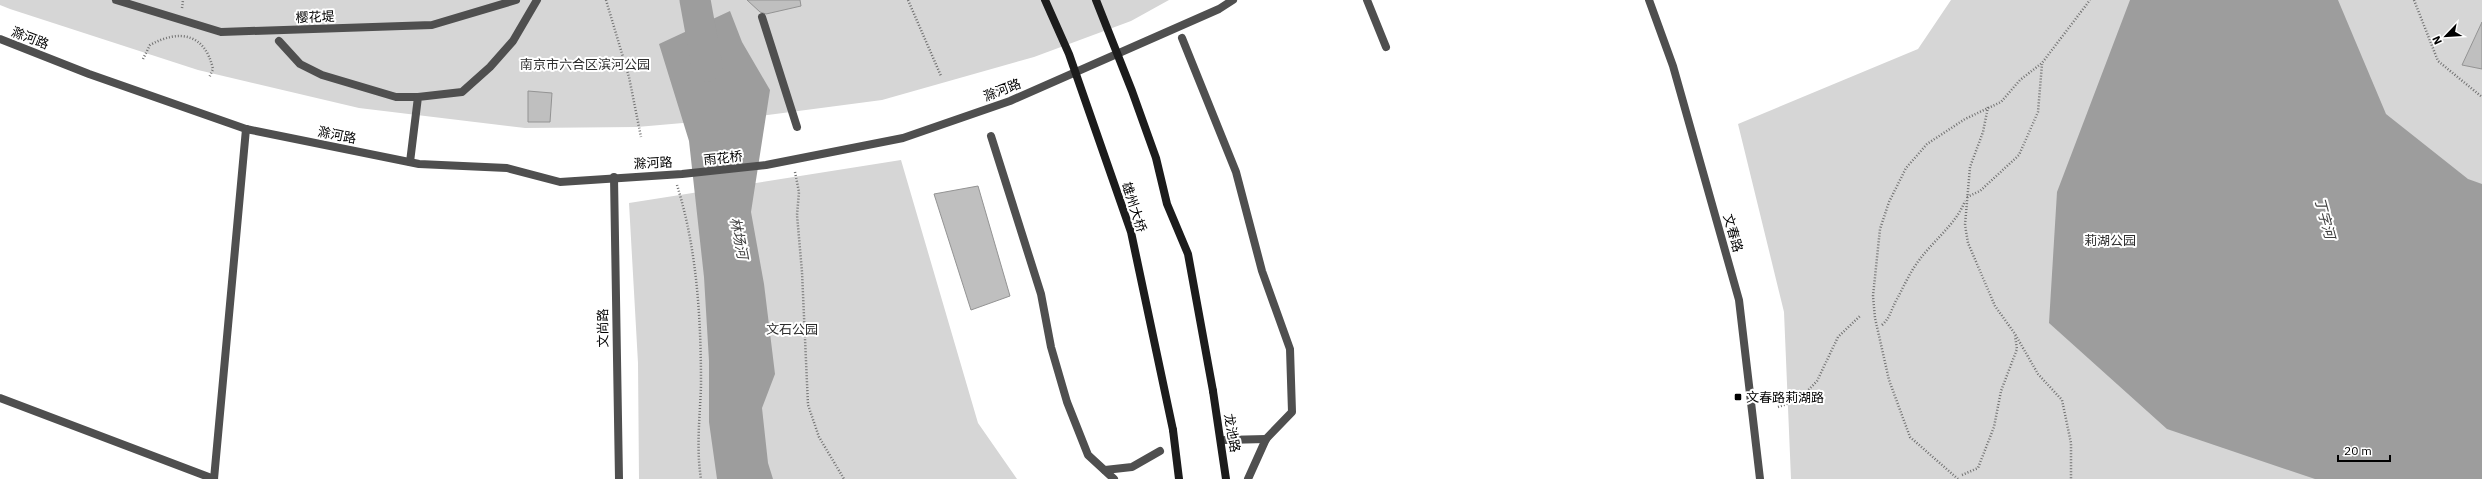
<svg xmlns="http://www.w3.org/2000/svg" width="2482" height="479" font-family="'IBM Plex Sans','Noto Sans SC',sans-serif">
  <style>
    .green { fill: #d6d6d6 }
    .water { fill: #9d9d9d }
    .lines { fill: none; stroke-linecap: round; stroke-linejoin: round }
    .river { stroke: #9d9d9d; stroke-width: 31 }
    .building { fill: #bfbfbf; stroke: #939393 }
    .path { stroke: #717171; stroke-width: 2.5; stroke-dasharray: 1 2; stroke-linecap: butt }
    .service { stroke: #4f4f4f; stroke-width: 8 }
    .tertiary { stroke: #4f4f4f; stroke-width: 8 }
    .secondary { stroke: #1c1c1c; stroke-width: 8 }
    .secondary-bridge { stroke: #1c1c1c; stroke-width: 8 }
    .poi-dot { fill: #000; stroke: #fff; stroke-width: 1.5 }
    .labels { text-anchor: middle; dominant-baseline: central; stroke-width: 4; stroke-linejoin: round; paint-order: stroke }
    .street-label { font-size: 13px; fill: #000; stroke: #fff }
    .park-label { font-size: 13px; fill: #2d2d2d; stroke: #fff }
    .poi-label { font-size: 13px; fill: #000; stroke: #fff; text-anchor: start }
    .water-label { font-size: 14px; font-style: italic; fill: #3e3e3e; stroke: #fff }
  </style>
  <rect width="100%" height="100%" fill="#fff"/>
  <g class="green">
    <path d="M0,0H1169L1131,21L1034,57L882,100L752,117L637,127L525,128L359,108L198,70L10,9L0,5Z"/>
    <path d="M1951,0H2482V479H1791L1784,312L1738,124L1918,49Z"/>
    <path d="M901,160L978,423L1017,479H639L638,363L629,203Z"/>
  </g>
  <g class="water">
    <path d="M2130,0H2338L2386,114L2468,179L2482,184V479H2315L2167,429L2049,323L2057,192Z"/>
    <path d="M730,11L742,42L770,90L751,212L764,284L775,374L762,408L768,463L773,479H717L709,422V361L704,277L689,141L659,44Z"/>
  </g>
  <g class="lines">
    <path class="river" d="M695,0L707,66"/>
  </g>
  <g class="building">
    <path d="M747,0H800L801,6L766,14L760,12Z"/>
    <path d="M2482,22V69L2462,65Z"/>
    <path d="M528,91L552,93L550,122H528Z"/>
    <path d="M978,186L1010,296L971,310L934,194Z"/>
  </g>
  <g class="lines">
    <g class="path">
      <path d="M606,0L629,77L641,137"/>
      <path d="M908,0L941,76"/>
      <path d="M2414,0L2438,61L2482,97"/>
      <path d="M182,8L183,0"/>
      <path d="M143,59L150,45C179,29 205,33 213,69L209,78"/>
      <path d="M1988,107L1983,132L1970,167L1965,225L1968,243L1995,306L2015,334L2038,374L2062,400L2071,443V479"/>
      <path d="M795,172L799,192L797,215L802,272L808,405L819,437L844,479"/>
      <path d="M677,185C697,249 701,318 701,385C700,417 696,447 701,479"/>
      <path d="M1967,197L1980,191L2019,155L2038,112L2042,64"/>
      <path d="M1882,325C1891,317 1891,309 1897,299C1904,286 1911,270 1920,259C1935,239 1956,224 1965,201"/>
      <path d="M1778,407L1799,400L1817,381L1838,337L1861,315"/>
      <path d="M1962,475L1978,468L1994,427L2001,391L2017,349L2015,336"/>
      <path d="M1958,479L1910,437L1889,380L1875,318L1873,296L1880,229L1889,202L1906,168L1927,144L1965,119L2001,102L2020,80L2042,63L2090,0"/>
    </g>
    <g class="service">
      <path d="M116,0L221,32L432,25L516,0"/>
      <path d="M1367,0L1386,47"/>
      <path d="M762,17L797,127"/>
      <path d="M279,41L300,64L322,75L396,97H418"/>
      <path d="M410,162L418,97L462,92L490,67L513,41L537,0"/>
    </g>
    <g class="tertiary">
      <path d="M1649,0L1673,66L1739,300L1760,479"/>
      <path d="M1182,38L1236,172L1262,271L1290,349L1292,412L1266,439L1248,479"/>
      <path d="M0,39L89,74L246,129L419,164L507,168L560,182L682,174L766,165L903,138L1010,101L1219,9L1233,0"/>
      <path d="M991,136L1041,294L1051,347L1067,402L1088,455L1114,479"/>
      <path d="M614,177L619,479"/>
      <path d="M0,398L214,479"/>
      <path d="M1225,440L1266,439"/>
      <path d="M1105,470L1132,467L1160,451"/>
      <path d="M214,479L246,129"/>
    </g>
    <g class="secondary">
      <path d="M1213,391L1226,479"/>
      <path d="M1173,430L1179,479"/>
    </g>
    <g class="secondary-bridge">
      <path d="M1045,0L1069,54L1131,232L1173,430"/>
      <path d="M1096,0L1132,91L1156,158L1167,204L1188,254L1213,391"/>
    </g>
  </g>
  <rect class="poi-dot" x="1734" y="393" width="8" height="8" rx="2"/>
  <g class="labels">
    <g class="street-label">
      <text transform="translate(315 17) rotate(-2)">樱花堤</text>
      <text transform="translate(30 38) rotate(21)">滁河路</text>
      <text transform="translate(1002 90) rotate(-21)">滁河路</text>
      <text transform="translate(337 135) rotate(11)">滁河路</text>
      <text transform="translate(723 158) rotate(-6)">雨花桥</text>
      <text transform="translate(653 163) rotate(-3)">滁河路</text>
      <text transform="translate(1134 207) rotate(72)">雄州大桥</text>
      <text transform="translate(1733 233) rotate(74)">文春路</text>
      <text transform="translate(603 328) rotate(-91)">文尚路</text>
      <text transform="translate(1232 433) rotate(80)">龙池路</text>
    </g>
    <g class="park-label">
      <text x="585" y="64">南京市六合区滨河公园</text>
      <text x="2110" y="240">莉湖公园</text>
      <text x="792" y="329">文石公园</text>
    </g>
    <g class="poi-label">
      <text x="1746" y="397">文春路莉湖路</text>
    </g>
    <g class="water-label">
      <text transform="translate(2325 218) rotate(75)">丁字河</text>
      <text transform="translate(739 238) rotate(79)">林场河</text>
    </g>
  </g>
  <g transform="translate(2446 36) rotate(245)" stroke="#ffffff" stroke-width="3" paint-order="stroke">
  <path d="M0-3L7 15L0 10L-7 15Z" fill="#000000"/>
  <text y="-6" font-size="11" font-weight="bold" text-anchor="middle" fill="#000000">N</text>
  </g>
  <path d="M2338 455v6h52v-6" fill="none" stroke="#000000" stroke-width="2"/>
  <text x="2344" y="455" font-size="12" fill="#000000" stroke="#ffffff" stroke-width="3" paint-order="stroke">20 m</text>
</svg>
